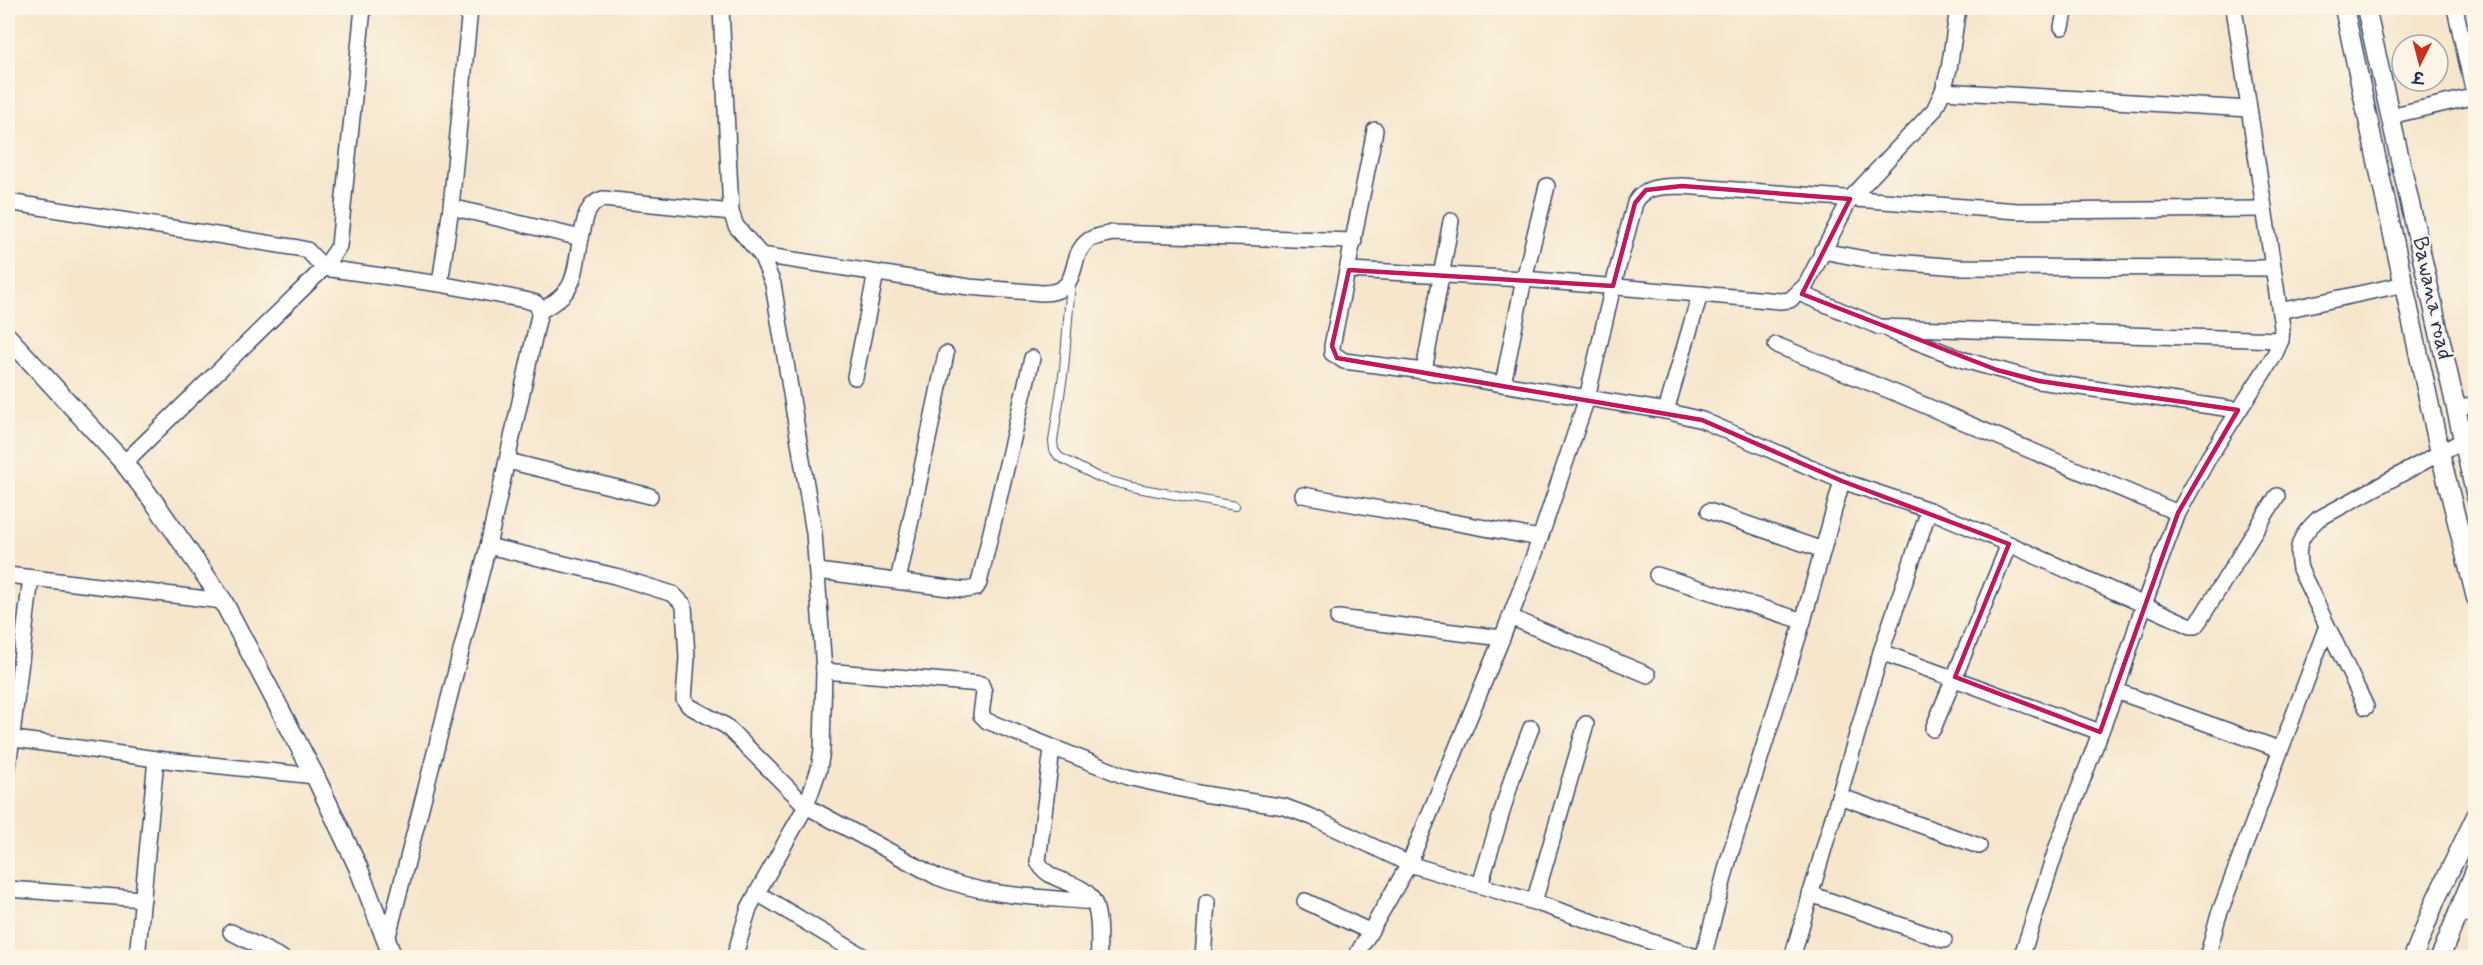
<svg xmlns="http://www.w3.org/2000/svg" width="2483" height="965" font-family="Mynerve,'Playpen Sans Deva',sans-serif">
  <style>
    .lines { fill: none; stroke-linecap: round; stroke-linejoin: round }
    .service-casing { stroke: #3c4a6e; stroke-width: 10 }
    .minor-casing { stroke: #3c4a6e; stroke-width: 18 }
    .tertiary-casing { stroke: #3c4a6e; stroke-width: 21 }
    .service { stroke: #fff; stroke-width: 8 }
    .minor { stroke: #fff; stroke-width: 15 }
    .tertiary { stroke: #fff; stroke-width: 18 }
    .marked { fill: none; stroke: #c2185b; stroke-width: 4.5; stroke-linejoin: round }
    .labels { text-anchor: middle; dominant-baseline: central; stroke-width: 4.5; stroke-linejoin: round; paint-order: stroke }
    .street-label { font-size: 22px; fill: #1b2f5e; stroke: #fcf5e5 }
  </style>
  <rect width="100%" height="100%" fill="#fcf5e5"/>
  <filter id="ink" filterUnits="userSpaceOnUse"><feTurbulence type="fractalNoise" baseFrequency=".0167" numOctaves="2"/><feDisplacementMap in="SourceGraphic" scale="12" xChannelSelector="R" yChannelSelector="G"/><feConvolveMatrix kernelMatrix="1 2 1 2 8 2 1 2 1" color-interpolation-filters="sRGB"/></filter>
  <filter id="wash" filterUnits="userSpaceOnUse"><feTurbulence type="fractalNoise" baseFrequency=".008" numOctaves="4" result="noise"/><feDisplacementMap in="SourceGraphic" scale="24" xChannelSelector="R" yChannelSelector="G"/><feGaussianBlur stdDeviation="1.35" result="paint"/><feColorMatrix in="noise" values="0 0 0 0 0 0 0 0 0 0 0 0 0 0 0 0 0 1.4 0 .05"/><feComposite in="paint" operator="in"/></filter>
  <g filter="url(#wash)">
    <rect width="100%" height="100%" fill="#f5e6cc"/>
  </g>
  <g filter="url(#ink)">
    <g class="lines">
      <defs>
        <path id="service" d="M1071,282L1064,369L1053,441L1054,450L1059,457L1100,478L1132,487L1235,506"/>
        <g id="minor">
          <path d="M721,8L731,212L736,226L761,255L773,284L814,533L824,671L822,750L819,769L806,806L757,893L749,908L734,958"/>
          <path d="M2455,8L2476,102"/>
          <path d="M2062,27L2066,8"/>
          <path d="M1943,91L2249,109"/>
          <path d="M2390,116L2476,96"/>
          <path d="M1375,130L1332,346V353L1344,361L1424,371L1666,411L1702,420L1842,481L1929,510L2009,544L2191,626H2195L2199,621L2277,496"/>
          <path d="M8,202L298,248L307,250L324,268L440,284L525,300L536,303L540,311L488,546L387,940"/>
          <path d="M451,207L581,238C585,222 585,204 603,199L731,212"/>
          <path d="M1822,251L1870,260L1958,267L2273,268"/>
          <path d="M761,255L969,287L1042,293C1085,292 1065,257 1089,240C1096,236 1105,235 1112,233L1354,241"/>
          <path d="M1349,270L1524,279L1780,301L1790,300L1806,285L1850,199L1934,110L1943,91L1949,69L1958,8"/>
          <path d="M440,284L451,207L470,8"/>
          <path d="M1799,293L1880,327L2281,340"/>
          <path d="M540,311C578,290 573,278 581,238"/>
          <path d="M2280,311L2405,284"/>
          <path d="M1892,332L1964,360L2039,381L2238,410"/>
          <path d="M1776,345L1898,394L2178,513"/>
          <path d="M1424,371L1451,221"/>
          <path d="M855,377L876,273"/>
          <path d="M1503,384L1524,279L1547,186"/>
          <path d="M2455,408L2476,404"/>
          <path d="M1666,411L1700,294"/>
          <path d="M508,461L650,496"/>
          <path d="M124,463L324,268L339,246L363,8"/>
          <path d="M1303,495L1540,538"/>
          <path d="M1709,511L1823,550"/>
          <path d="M488,546L615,576L673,594L684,605L687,658L684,699L689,706L726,726L806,806L937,877C987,897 1041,897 1094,902"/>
          <path d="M818,571L965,590L976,588L979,583L1032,358"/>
          <path d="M8,575L223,601"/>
          <path d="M1657,575L1803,621"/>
          <path d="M898,581L946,354"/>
          <path d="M1510,617L1648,675"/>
          <path d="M1338,618L1502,638"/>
          <path d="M1881,652L2100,732"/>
          <path d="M824,671L981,684L984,692L981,715L987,721L1127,777L1204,794L1285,807L1312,817L1409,864L1534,902L1699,958"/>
          <path d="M2116,691L2279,749"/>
          <path d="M2366,707L2300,569C2295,545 2301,535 2318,519L2462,441"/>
          <path d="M1933,729L2009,544"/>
          <path d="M8,738L156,759L315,776"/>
          <path d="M1052,749L1038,861C1048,885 1083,879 1093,901C1101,917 1098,940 1099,958"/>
          <path d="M8,768L31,578"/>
          <path d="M1839,796L1979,846"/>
          <path d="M1480,885L1513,775L1531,728"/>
          <path d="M8,889L143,899"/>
          <path d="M757,893L866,958"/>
          <path d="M1810,894L1944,940"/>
          <path d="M1305,901L1369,931"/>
          <path d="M1534,902L1586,724"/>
          <path d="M2458,911L2476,918"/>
          <path d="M231,932L282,958"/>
          <path d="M137,958L156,759"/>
          <path d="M1203,958L1207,902"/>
          <path d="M1355,958L1409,864L1502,638L1535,553L1587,398L1613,286L1635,203C1645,185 1663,187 1682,186L2018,211L2263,209"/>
          <path d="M1703,958L1729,858L1803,621L1842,481"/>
          <path d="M1792,958L1881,652L1929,510"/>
          <path d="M2021,958L2057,847L2116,691L2144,604L2178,513L2209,457L2274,356L2281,340L2282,327L2234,8"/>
          <path d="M2207,958L2218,917L2327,626"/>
        </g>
        <g id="tertiary">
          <path d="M2344,8L2440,453L2476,598"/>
          <path d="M2366,8L2476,497"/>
          <path d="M8,337L124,463L157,506L223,601L315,776L358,867L393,958"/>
          <path d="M2413,958L2436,899L2476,816"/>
          <path d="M2440,958L2476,868"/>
        </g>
      </defs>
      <use href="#service" class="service-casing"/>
      <use href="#minor" class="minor-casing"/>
      <use href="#tertiary" class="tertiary-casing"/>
      <use href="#service" class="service"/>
      <use href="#minor" class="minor"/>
      <use href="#tertiary" class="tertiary"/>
    </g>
  </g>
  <path class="marked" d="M1682,186L1850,199L1802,294L1997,370L2039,381L2238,410L2178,513L2100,732L1955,677L2009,544L1842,481L1702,420L1337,358L1332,346L1349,270L1613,286L1635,203L1646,190Z"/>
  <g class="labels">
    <g class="street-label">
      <text transform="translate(2432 298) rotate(78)">Bawana road</text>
    </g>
  </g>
  <rect width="2483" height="965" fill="none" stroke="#fcf5e5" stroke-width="30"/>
  <g transform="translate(2420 63) rotate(186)"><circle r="28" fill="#fcf5e5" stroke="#a2a6af" stroke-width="1.5"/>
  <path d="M0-4.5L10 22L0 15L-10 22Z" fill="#c8321e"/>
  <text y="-9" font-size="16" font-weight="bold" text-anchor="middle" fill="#1b2f5e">उ</text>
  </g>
</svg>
